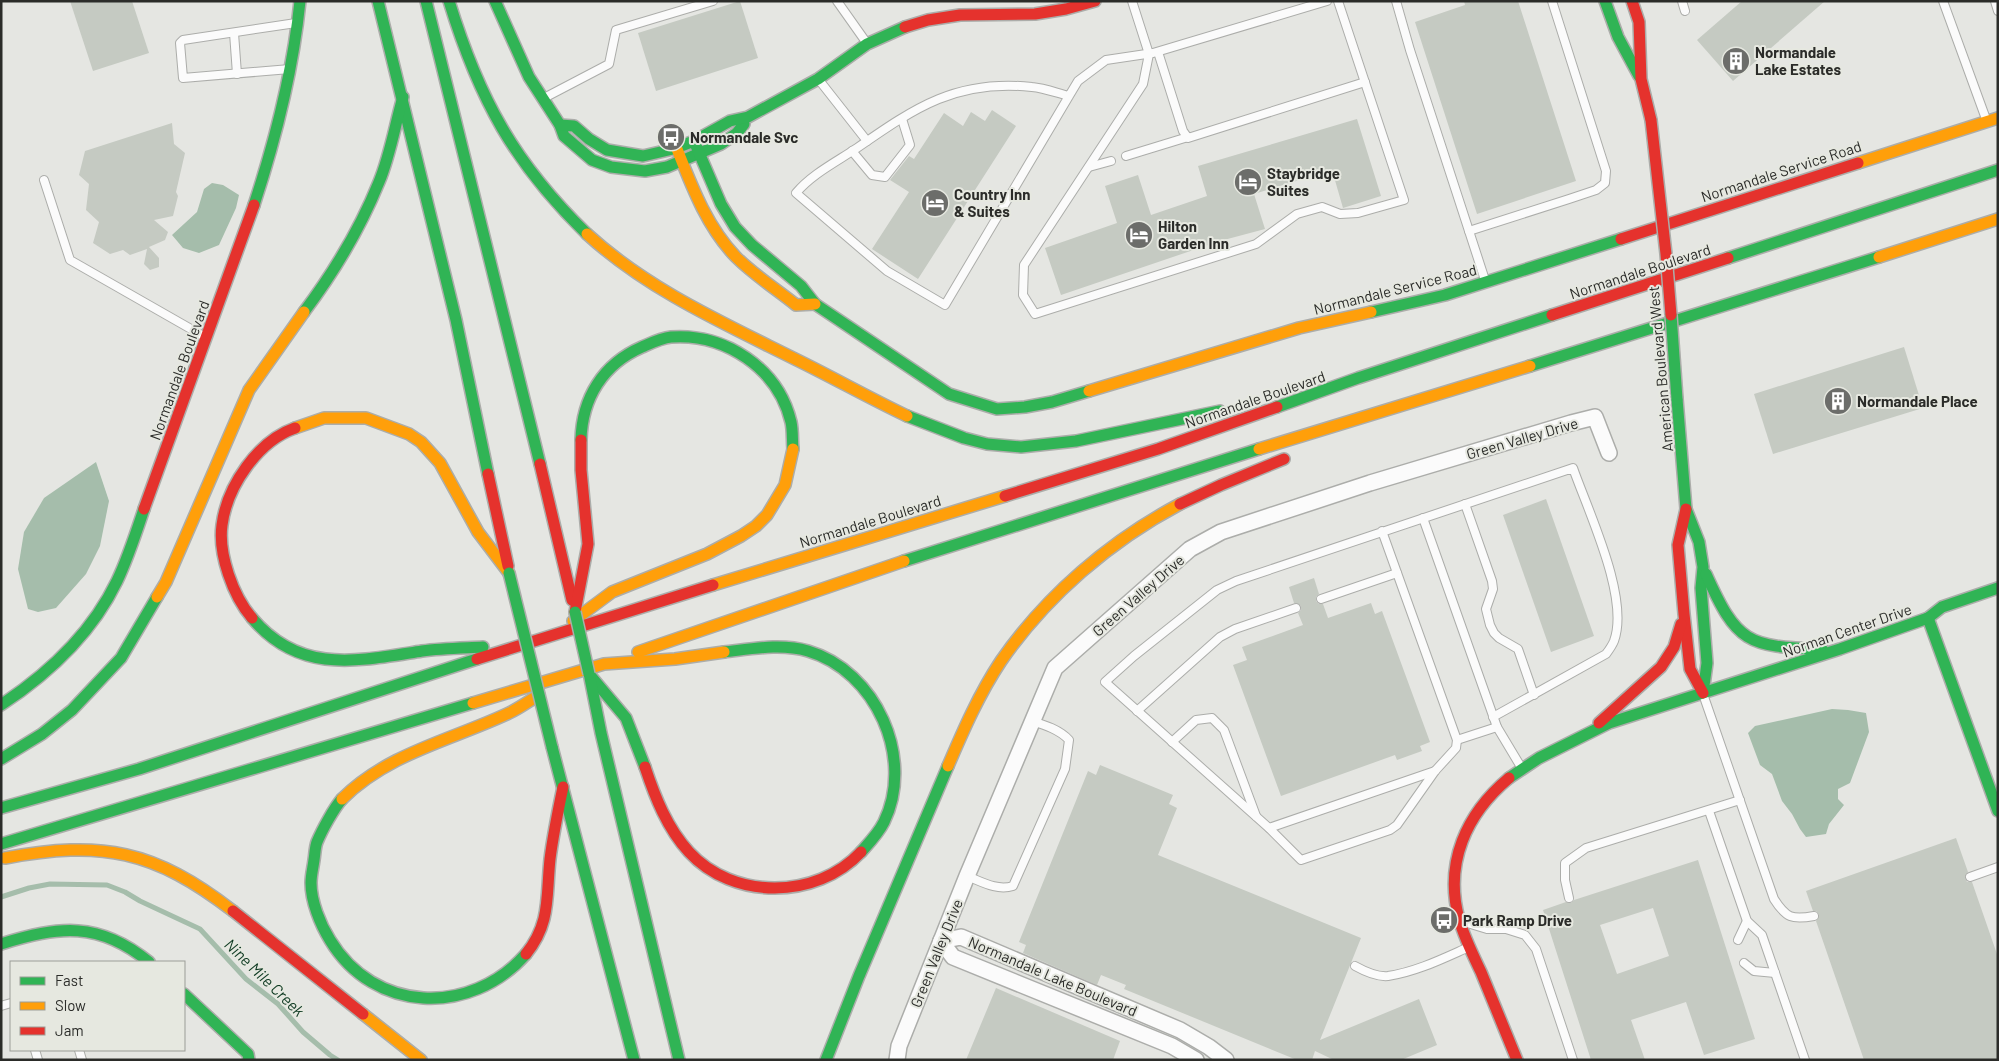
<svg xmlns="http://www.w3.org/2000/svg" width="1999" height="1061" font-family="Barlow,sans-serif">
  <style>
    .water { fill: #a5bdab }
    .lines { fill: none; stroke-linecap: round; stroke-linejoin: round }
    .stream { stroke: #a5bdab; stroke-width: 5 }
    .building { fill: #c5cac2; fill-rule: evenodd }
    .lane-casing { stroke: #acadaa; stroke-width: 10 }
    .street-casing { stroke: #acadaa; stroke-width: 18 }
    .fast-casing { stroke: #acadaa; stroke-width: 14 }
    .slow-casing { stroke: #acadaa; stroke-width: 14 }
    .jam-casing { stroke: #acadaa; stroke-width: 14 }
    .lane { stroke: #fbfbfb; stroke-width: 8 }
    .street { stroke: #fbfbfb; stroke-width: 15 }
    .fast { stroke: #30b455; stroke-width: 11 }
    .slow { stroke: #ff9f0a; stroke-width: 11 }
    .jam { stroke: #e5322d; stroke-width: 11 }
    .fast-bridge-casing { stroke: #acadaa; stroke-width: 14; stroke-linecap: butt }
    .jam-bridge-casing { stroke: #acadaa; stroke-width: 14; stroke-linecap: butt }
    .fast-bridge { stroke: #30b455; stroke-width: 11 }
    .jam-bridge { stroke: #e5322d; stroke-width: 11 }
    .labels { text-anchor: middle; dominant-baseline: central; stroke-width: 4; stroke-linejoin: round; paint-order: stroke }
    .poi-label { font-size: 15px; font-weight: bold; fill: #2b2c29; stroke: #e6e8e0; text-anchor: start }
    .street-label { font-size: 15px; fill: #2b2c29; stroke: #e6e8e0 }
    .water-label { font-size: 16px; font-style: italic; fill: #0d3921; stroke: #e6e8e0 }
  </style>
  <rect width="100%" height="100%" fill="#e5e6e2"/>
  <g class="water">
    <path d="M212,183L223,185L239,195L236,208L219,245L199,253L183,248L172,235L197,212L204,189Z"/>
    <path d="M96,462L109,501L100,546L86,574L56,608L38,612L28,609L18,569L24,532L44,498Z"/>
    <path d="M1832,709L1848,710L1866,713L1869,732L1850,783L1838,789V799L1844,805L1829,824L1826,834L1806,837L1800,829L1792,814L1782,801L1772,774L1760,765L1748,733L1755,726Z"/>
  </g>
  <g class="lines">
    <path class="stream" d="M1,897L29,888L50,884L107,885L125,892L140,901L200,929L246,979L278,1004L303,1032L330,1055L338,1060"/>
  </g>
  <g class="building">
    <path d="M70,1H132L149,53L93,71Z"/>
    <path d="M740,1L758,58L656,91L638,33Z"/>
    <path d="M1464,1H1518L1576,181L1477,214L1415,22L1465,5Z"/>
    <path d="M1742,1H1825L1733,81L1697,40Z"/>
    <path d="M992,110L1016,126L918,279L872,249L909,192L890,180L909,156L914,159L944,113L963,126L971,112L985,121Z"/>
    <path d="M1357,119L1381,196L1343,208L1332,170L1254,194L1265,229L1220,241L1061,295L1045,248L1117,223L1105,186L1138,175L1151,215L1207,196L1198,166Z"/>
    <path d="M172,123L174,144L185,153L176,192L178,196L173,216L154,220L168,232L165,240L149,247L159,258V267L150,270L144,264L147,249L130,255L123,250L110,254L93,243L99,222L86,210L89,184L79,175L85,151Z"/>
    <path d="M1904,347L1923,408L1773,454L1754,394Z"/>
    <path d="M1546,499L1594,636L1551,652L1503,515Z"/>
    <path d="M1314,578L1319,594L1316,597V601L1319,604H1323L1328,618L1371,603L1375,614L1382,611L1430,742L1420,746L1422,751L1397,760L1395,755L1281,796L1233,665L1247,660L1242,647L1303,625L1298,613L1301,610V606L1294,603L1289,587Z"/>
    <path d="M1100,765L1173,795L1169,804L1177,808L1158,855L1361,938L1320,1040L1419,999L1437,1045L1401,1060H1334L1315,1051L1312,1060H1297L1124,989L1126,985L1101,975L1097,985L1023,953L1026,945L1019,942L1088,771L1096,775Z"/>
    <path d="M1956,838L1968,872L1965,878L1967,882H1972L1998,957V1060H1864L1816,921L1819,915L1816,911H1813L1806,891Z"/>
    <path d="M1698,860L1755,1039L1704,1055L1686,1002L1631,1020L1645,1060H1591L1543,910L1566,902L1571,903L1574,900ZM1653,908L1669,956L1617,974L1600,925Z"/>
    <path d="M996,988L1120,1041L1113,1060H966Z"/>
  </g>
  <g class="lines">
    <defs>
      <g id="lane">
        <path d="M837,1L866,42"/>
        <path d="M1132,1L1149,54L1143,84L1024,265L1023,295L1035,314L1256,244L1297,214L1322,207L1340,214L1358,213L1404,200L1338,1"/>
        <path d="M1396,1L1410,50L1485,280"/>
        <path d="M1682,1L1685,11"/>
        <path d="M1943,1L1986,119"/>
        <path d="M1995,1L1998,11"/>
        <path d="M234,33L237,74"/>
        <path d="M1158,52L1183,131L1188,138L1365,82"/>
        <path d="M290,69L183,78L180,43L183,40L296,23"/>
        <path d="M819,80L867,141"/>
        <path d="M1069,96C1057,93 1044,88 1032,87C957,79 916,107 857,148C836,162 812,174 796,193L887,271L945,305L1069,96L1078,81L1106,60L1153,53L1327,1"/>
        <path d="M544,98L609,64L616,30L713,1"/>
        <path d="M852,151L872,175L885,177L910,145L902,119"/>
        <path d="M1126,156L1188,137"/>
        <path d="M1089,167L1111,161"/>
        <path d="M44,180L70,260L205,337"/>
        <path d="M1469,231L1569,199L1596,190L1605,183L1606,171L1552,1"/>
        <path d="M1465,504L1492,581L1493,589L1486,609L1490,625L1494,633L1499,638L1518,649L1534,695"/>
        <path d="M1423,518L1497,727L1521,767"/>
        <path d="M1382,531L1457,740L1456,748L1435,771L1397,825L1390,830L1301,860L1269,828L1105,682L1134,656L1217,590L1236,581L1573,468C1588,511 1630,598 1614,641C1612,646 1609,650 1606,654L1493,717"/>
        <path d="M1321,599L1397,573"/>
        <path d="M1703,694L1774,899C1786,918 1792,920 1814,916"/>
        <path d="M1137,711L1220,637L1235,629L1296,608"/>
        <path d="M1457,740L1497,727"/>
        <path d="M1172,742L1196,720L1212,718L1224,730L1256,816"/>
        <path d="M1709,811L1747,921L1762,935L1805,1060"/>
        <path d="M1269,828L1435,771"/>
        <path d="M967,876C982,882 997,891 1013,886L1065,769L1069,740C1060,730 1045,725 1032,721"/>
        <path d="M1970,877L1998,867"/>
        <path d="M1569,898L1565,880V863L1586,848L1740,800"/>
        <path d="M1464,922L1487,929H1506L1525,935L1536,949L1573,1060"/>
        <path d="M1738,940L1747,921"/>
        <path d="M1744,963L1754,971L1775,973"/>
        <path d="M1355,966C1364,971 1378,977 1388,976C1416,972 1444,958 1469,947"/>
        <path d="M1,1006L11,1003"/>
        <path d="M35,1050L38,1060"/>
        <path d="M79,1050L82,1060"/>
      </g>
      <g id="street">
        <path d="M941,941L961,937L1180,1030L1209,1047L1226,1060"/>
        <path d="M941,941L953,957L1172,1046L1196,1060"/>
        <path d="M897,1060L899,1046L967,876L1055,668L1190,549L1221,532L1370,483L1571,423L1595,417L1609,453"/>
      </g>
      <g id="fast">
        <path d="M378,1L456,320L488,474"/>
        <path d="M426,1L540,464"/>
        <path d="M449,1C479,99 514,163 587,234"/>
        <path d="M495,1L529,77L560,125L564,136L592,160L611,167L645,171L667,167L721,144L737,133L744,124"/>
        <path d="M1605,1L1618,37L1639,76"/>
        <path d="M560,125L574,126L589,139L607,150L643,156L673,149L694,141L730,121L748,117L818,79L867,44L905,27"/>
        <path d="M694,141L721,204L735,227L752,245L801,286L815,304L949,394L997,409L1025,407L1052,402L1089,391"/>
        <path d="M254,205C276,138 293,71 300,1"/>
        <path d="M1728,258L1998,170"/>
        <path d="M304,312C334,272 360,229 379,182C390,156 395,125 403,97"/>
        <path d="M1371,312L1445,295L1621,239"/>
        <path d="M1530,366L1879,257"/>
        <path d="M1677,399L1686,509L1699,542L1703,567L1701,588L1707,663L1703,693"/>
        <path d="M1277,407L1358,378L1552,315"/>
        <path d="M907,416L964,438L987,444L1021,447L1076,441L1220,411"/>
        <path d="M581,440C582,398 603,364 642,347C651,343 661,338 671,337C725,333 778,368 791,422C793,431 792,440 793,449"/>
        <path d="M904,561L1259,449"/>
        <path d="M1706,574C1737,643 1747,647 1822,649"/>
        <path d="M252,618C300,675 358,661 422,651C442,648 463,648 483,647"/>
        <path d="M1928,618L1998,811"/>
        <path d="M724,652C751,649 781,643 808,651C876,671 915,758 884,822C878,834 869,843 861,852"/>
        <path d="M589,674L626,718L645,767"/>
        <path d="M590,678L601,733L679,1060"/>
        <path d="M1,705C48,674 92,633 117,581C128,558 136,533 144,509"/>
        <path d="M552,747L634,1060"/>
        <path d="M1,759L42,734L72,710L121,658L157,597"/>
        <path d="M1509,778L1539,758L1609,723L1840,649L1928,618L1942,607L1998,588"/>
        <path d="M342,799C334,808 322,830 317,842C315,847 315,854 314,860C313,868 311,875 311,883C311,901 320,924 330,940C374,1013 470,1017 526,954"/>
        <path d="M1,808L139,769L477,659"/>
        <path d="M1,844L473,703"/>
        <path d="M1,944C59,926 99,921 149,962"/>
        <path d="M184,994L248,1054L249,1060"/>
        <path d="M826,1060L859,976L948,766"/>
      </g>
      <g id="slow">
        <path d="M677,149C692,187 707,227 736,257C754,275 776,289 796,305L815,304"/>
        <path d="M1858,163L1998,118"/>
        <path d="M587,234C647,289 723,323 795,359C832,377 869,398 907,416"/>
        <path d="M1879,257L1998,219"/>
        <path d="M1089,391L1299,328L1371,312"/>
        <path d="M295,428L324,418H366L409,434L421,442L440,463L478,532L509,573"/>
        <path d="M1259,449L1530,366"/>
        <path d="M713,585L1005,496"/>
        <path d="M157,597L166,582L249,390L304,312"/>
        <path d="M573,621L612,592L707,554L741,536L756,526L767,515L785,485L793,449"/>
        <path d="M638,652L904,561"/>
        <path d="M473,703L604,664L675,659L724,652"/>
        <path d="M948,766C963,731 979,694 1001,661C1046,596 1110,541 1180,504"/>
        <path d="M342,799C388,753 452,740 509,713C520,708 529,701 539,695"/>
        <path d="M5,858C102,840 154,850 233,911"/>
        <path d="M363,1014L421,1060"/>
      </g>
      <g id="jam">
        <path d="M1632,1L1639,22L1641,79L1651,120"/>
        <path d="M905,27L928,20L960,15L1035,14L1066,9L1095,1"/>
        <path d="M1621,239L1858,163"/>
        <path d="M1552,315L1728,258"/>
        <path d="M540,464L572,600"/>
        <path d="M488,474L508,566"/>
        <path d="M1005,496L1158,449L1277,407"/>
        <path d="M1180,504L1221,485L1284,459"/>
        <path d="M144,509L254,205"/>
        <path d="M1686,509L1678,545L1684,614L1690,669L1703,693"/>
        <path d="M575,612L588,544L581,470V440"/>
        <path d="M252,618C233,596 218,554 222,525C227,486 258,441 295,428"/>
        <path d="M477,659L713,585"/>
        <path d="M1599,723L1661,667L1674,647L1681,624"/>
        <path d="M645,767C655,797 667,828 689,852C733,900 816,900 861,852"/>
        <path d="M1509,778C1466,814 1444,863 1459,919C1464,937 1473,955 1481,972C1493,1001 1505,1031 1517,1060"/>
        <path d="M233,911L363,1014"/>
        <path d="M526,954C551,923 546,897 550,859C553,835 558,811 563,787"/>
      </g>
    </defs>
    <use href="#lane" class="lane-casing"/>
    <use href="#street" class="street-casing"/>
    <use href="#fast" class="fast-casing"/>
    <use href="#slow" class="slow-casing"/>
    <use href="#jam" class="jam-casing"/>
    <use href="#lane" class="lane"/>
    <use href="#street" class="street"/>
    <use href="#fast" class="fast"/>
    <use href="#slow" class="slow"/>
    <use href="#jam" class="jam"/>
    <defs>
      <g id="fast-bridge">
        <path d="M1671,315L1677,399"/>
        <path d="M509,573L552,747"/>
        <path d="M575,612L589,674"/>
      </g>
      <path id="jam-bridge" d="M1651,120L1666,254L1671,315"/>
    </defs>
    <use href="#fast-bridge" class="fast-bridge-casing"/>
    <use href="#jam-bridge" class="jam-bridge-casing"/>
    <use href="#fast-bridge" class="fast-bridge"/>
    <use href="#jam-bridge" class="jam-bridge"/>
  </g>
  <defs>
    <symbol id="building-disc" viewBox="-11 -11 22 22"><circle r="9.5" fill="#6c6d6a" stroke="#e6e8e0"/><path d="M-4-6H4V6H1V3H-1V6H-4ZM-2.5-4.3h1.7v1.8h-1.7ZM.8-4.3h1.7v1.8H.8ZM-2.5-1h1.7V.8h-1.7ZM.8-1h1.7V.8H.8Z" fill="#fff"/></symbol>
    <symbol id="bus-disc" viewBox="-11 -11 22 22"><circle r="9.5" fill="#6c6d6a" stroke="#e6e8e0"/><path d="M-5-6H5V4H4V6H2V4H-2V6H-4V4H-5ZM-3.5-4V0h7V-4ZM-3.5 1.2v1.5H-2V1.2ZM2 1.2v1.5H3.5V1.2Z" fill="#fff"/></symbol>
    <symbol id="hotel-disc" viewBox="-11 -11 22 22"><circle r="9.5" fill="#6c6d6a" stroke="#e6e8e0"/><path d="M-6-4.5h1.5V1H6V5H4.5V3h-9V5H-6ZM-4 0a1.8 1.8 0 1 1 3.6 0ZM.5 0V-2.5h3Q6-2.5 6 0Z" fill="#fff"/></symbol>
  </defs>
  <g fill-rule="evenodd">
    <use href="#building-disc" x="1720" y="45" width="32" height="32"/>
    <use href="#bus-disc" x="655" y="121" width="32" height="32"/>
    <use href="#hotel-disc" x="1232" y="166" width="32" height="32"/>
    <use href="#hotel-disc" x="919" y="187" width="32" height="32"/>
    <use href="#hotel-disc" x="1123" y="219" width="32" height="32"/>
    <use href="#building-disc" x="1822" y="385" width="32" height="32"/>
    <use href="#bus-disc" x="1428" y="904" width="32" height="32"/>
  </g>
  <g class="labels">
    <g class="poi-label">
      <text x="1755" y="52">Normandale<tspan x="1755" dy="17">Lake Estates</tspan></text>
      <text x="690" y="137">Normandale Svc</text>
      <text x="1267" y="173">Staybridge<tspan x="1267" dy="17">Suites</tspan></text>
      <text x="954" y="194">Country Inn<tspan x="954" dy="17">&amp; Suites</tspan></text>
      <text x="1158" y="226">Hilton<tspan x="1158" dy="17">Garden Inn</tspan></text>
      <text x="1857" y="401">Normandale Place</text>
      <text x="1463" y="920">Park Ramp Drive</text>
    </g>
    <g class="street-label">
      <text transform="translate(1781 171) rotate(-18)">Normandale Service Road</text>
      <text transform="translate(1640 271) rotate(-18)">Normandale Boulevard</text>
      <text transform="translate(1395 289) rotate(-14)">Normandale Service Road</text>
      <text transform="translate(1660 369) rotate(-95)">American Boulevard West</text>
      <text transform="translate(179 370) rotate(-70)">Normandale Boulevard</text>
      <text transform="translate(1255 399) rotate(-19)">Normandale Boulevard</text>
      <text transform="translate(1522 438) rotate(-16)">Green Valley Drive</text>
      <text transform="translate(870 521) rotate(-17)">Normandale Boulevard</text>
      <text transform="translate(1138 595) rotate(-41)">Green Valley Drive</text>
      <text transform="translate(1847 630) rotate(-19)">Norman Center Drive</text>
      <text transform="translate(936 953) rotate(-68)">Green Valley Drive</text>
      <text transform="translate(1053 976) rotate(23)">Normandale Lake Boulevard</text>
    </g>
    <g class="water-label">
      <text transform="translate(265 977) rotate(44)">Nine Mile Creek</text>
    </g>
  </g>
  <rect width="1999" height="1061" fill="none" stroke="#2b2c29" stroke-width="5"/>
  <rect x="10" y="961" width="175" height="90" fill="#e6e8e0" stroke="#9b9d97"/>
  <rect x="20" y="977" width="25" height="8" fill="#30b455" stroke="#9b9d97"/>
  <text x="55" y="986" font-size="15" fill="#2b2c29">Fast</text>
  <rect x="20" y="1002" width="25" height="8" fill="#ff9f0a" stroke="#9b9d97"/>
  <text x="55" y="1011" font-size="15" fill="#2b2c29">Slow</text>
  <rect x="20" y="1027" width="25" height="8" fill="#e5322d" stroke="#9b9d97"/>
  <text x="55" y="1036" font-size="15" fill="#2b2c29">Jam</text>
</svg>
